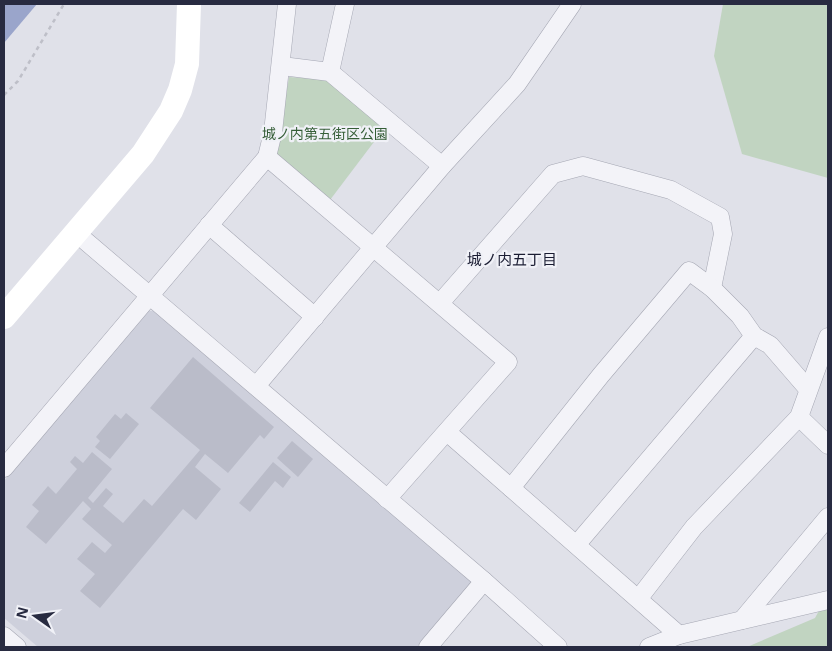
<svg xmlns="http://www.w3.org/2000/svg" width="832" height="651" font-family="'Noto Sans','Noto Sans JP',sans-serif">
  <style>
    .built { fill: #ced0dc }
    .green { fill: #c1d4c1 }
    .water { fill: #9aa5cb }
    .building { fill: #babcc9 }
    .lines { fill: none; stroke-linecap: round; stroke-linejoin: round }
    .street-casing { stroke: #a5a7b3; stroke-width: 19 }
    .path { stroke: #bebfc8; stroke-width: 2.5; stroke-dasharray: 4 4; stroke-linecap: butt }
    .street { stroke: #f3f3f8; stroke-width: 18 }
    .secondary { stroke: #fff; stroke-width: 24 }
    .labels { text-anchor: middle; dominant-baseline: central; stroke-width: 4.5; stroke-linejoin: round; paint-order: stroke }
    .park-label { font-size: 14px; fill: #355e37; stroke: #f0f1f7 }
    .neighbourhood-label { font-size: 15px; fill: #1a1c32; stroke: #f0f1f7 }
  </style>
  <rect width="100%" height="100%" fill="#e0e1e9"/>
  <path class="built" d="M148,311H156L470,580V584L417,647H38L4,618V481Z"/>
  <g class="green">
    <path d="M723,4H828V178L742,154L714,56Z"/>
    <path d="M289,77L331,80L386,126L330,200L276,155Z"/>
    <path d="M828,594V647H747L815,618Z"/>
  </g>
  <path class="water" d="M4,4H37L4,43Z"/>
  <g class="building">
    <path d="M193,357L274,427L264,439L260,435L228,473L205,454L195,467L221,489L196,520L183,509L100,608L80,591L95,574L77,559L92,542L105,553L112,545L82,519L91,509L83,501L46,544L26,527L39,511L32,505L48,486L56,494L77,469L70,462L75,456L83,463L92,452L112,469L88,498L93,503L106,488L113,494L103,506L123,523L144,499L152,506L200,450L150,408Z"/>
    <path d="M126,413L139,424L110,459L95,447L100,441L96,437L115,414L121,419Z"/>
    <path d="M292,441L313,459L298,477L277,458Z"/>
    <path d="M273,462L291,477L283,488L275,481L250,512L239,503Z"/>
  </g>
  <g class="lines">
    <defs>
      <g id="street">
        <path d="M282,66L330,72L442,166"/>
        <path d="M330,72L345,4"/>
        <path d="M267,157L508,362L387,499"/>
        <path d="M209,225L315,317"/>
        <path d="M75,232L484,581L558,647"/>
        <path d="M440,303L553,174L583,166L671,190L720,217L723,234L712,288"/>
        <path d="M256,386L442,166L517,84L572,4"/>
        <path d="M799,417L828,445"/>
        <path d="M447,432L679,635"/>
        <path d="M4,468L267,157L273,132L287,4"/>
        <path d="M511,488L601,375L689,271L712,288L740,316L754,336L770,345L808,389"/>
        <path d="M577,544L754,336"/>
        <path d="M639,598L694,527L799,417L828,337"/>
        <path d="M742,620L828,517"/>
        <path d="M4,636L17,647"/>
        <path d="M428,647L484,581"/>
        <path d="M649,647L679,635L828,600"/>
      </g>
    </defs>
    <use href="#street" class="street-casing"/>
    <path class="path" d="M4,95L18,81L64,4"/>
    <use href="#street" class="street"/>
    <path class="secondary" d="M4,317L143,154L171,111L180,90L187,64L189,4"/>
  </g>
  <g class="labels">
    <g class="park-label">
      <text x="325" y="133">城ノ内第五街区公園</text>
    </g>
    <g class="neighbourhood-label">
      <text x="512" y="259">城ノ内五丁目</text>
    </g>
  </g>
  <rect width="832" height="651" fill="none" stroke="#282b41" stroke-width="10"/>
  <g transform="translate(35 616) rotate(284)" stroke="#f0f1f7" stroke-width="4" paint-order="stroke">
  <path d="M0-4L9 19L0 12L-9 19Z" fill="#282b41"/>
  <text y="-8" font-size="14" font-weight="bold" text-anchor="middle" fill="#282b41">N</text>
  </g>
</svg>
